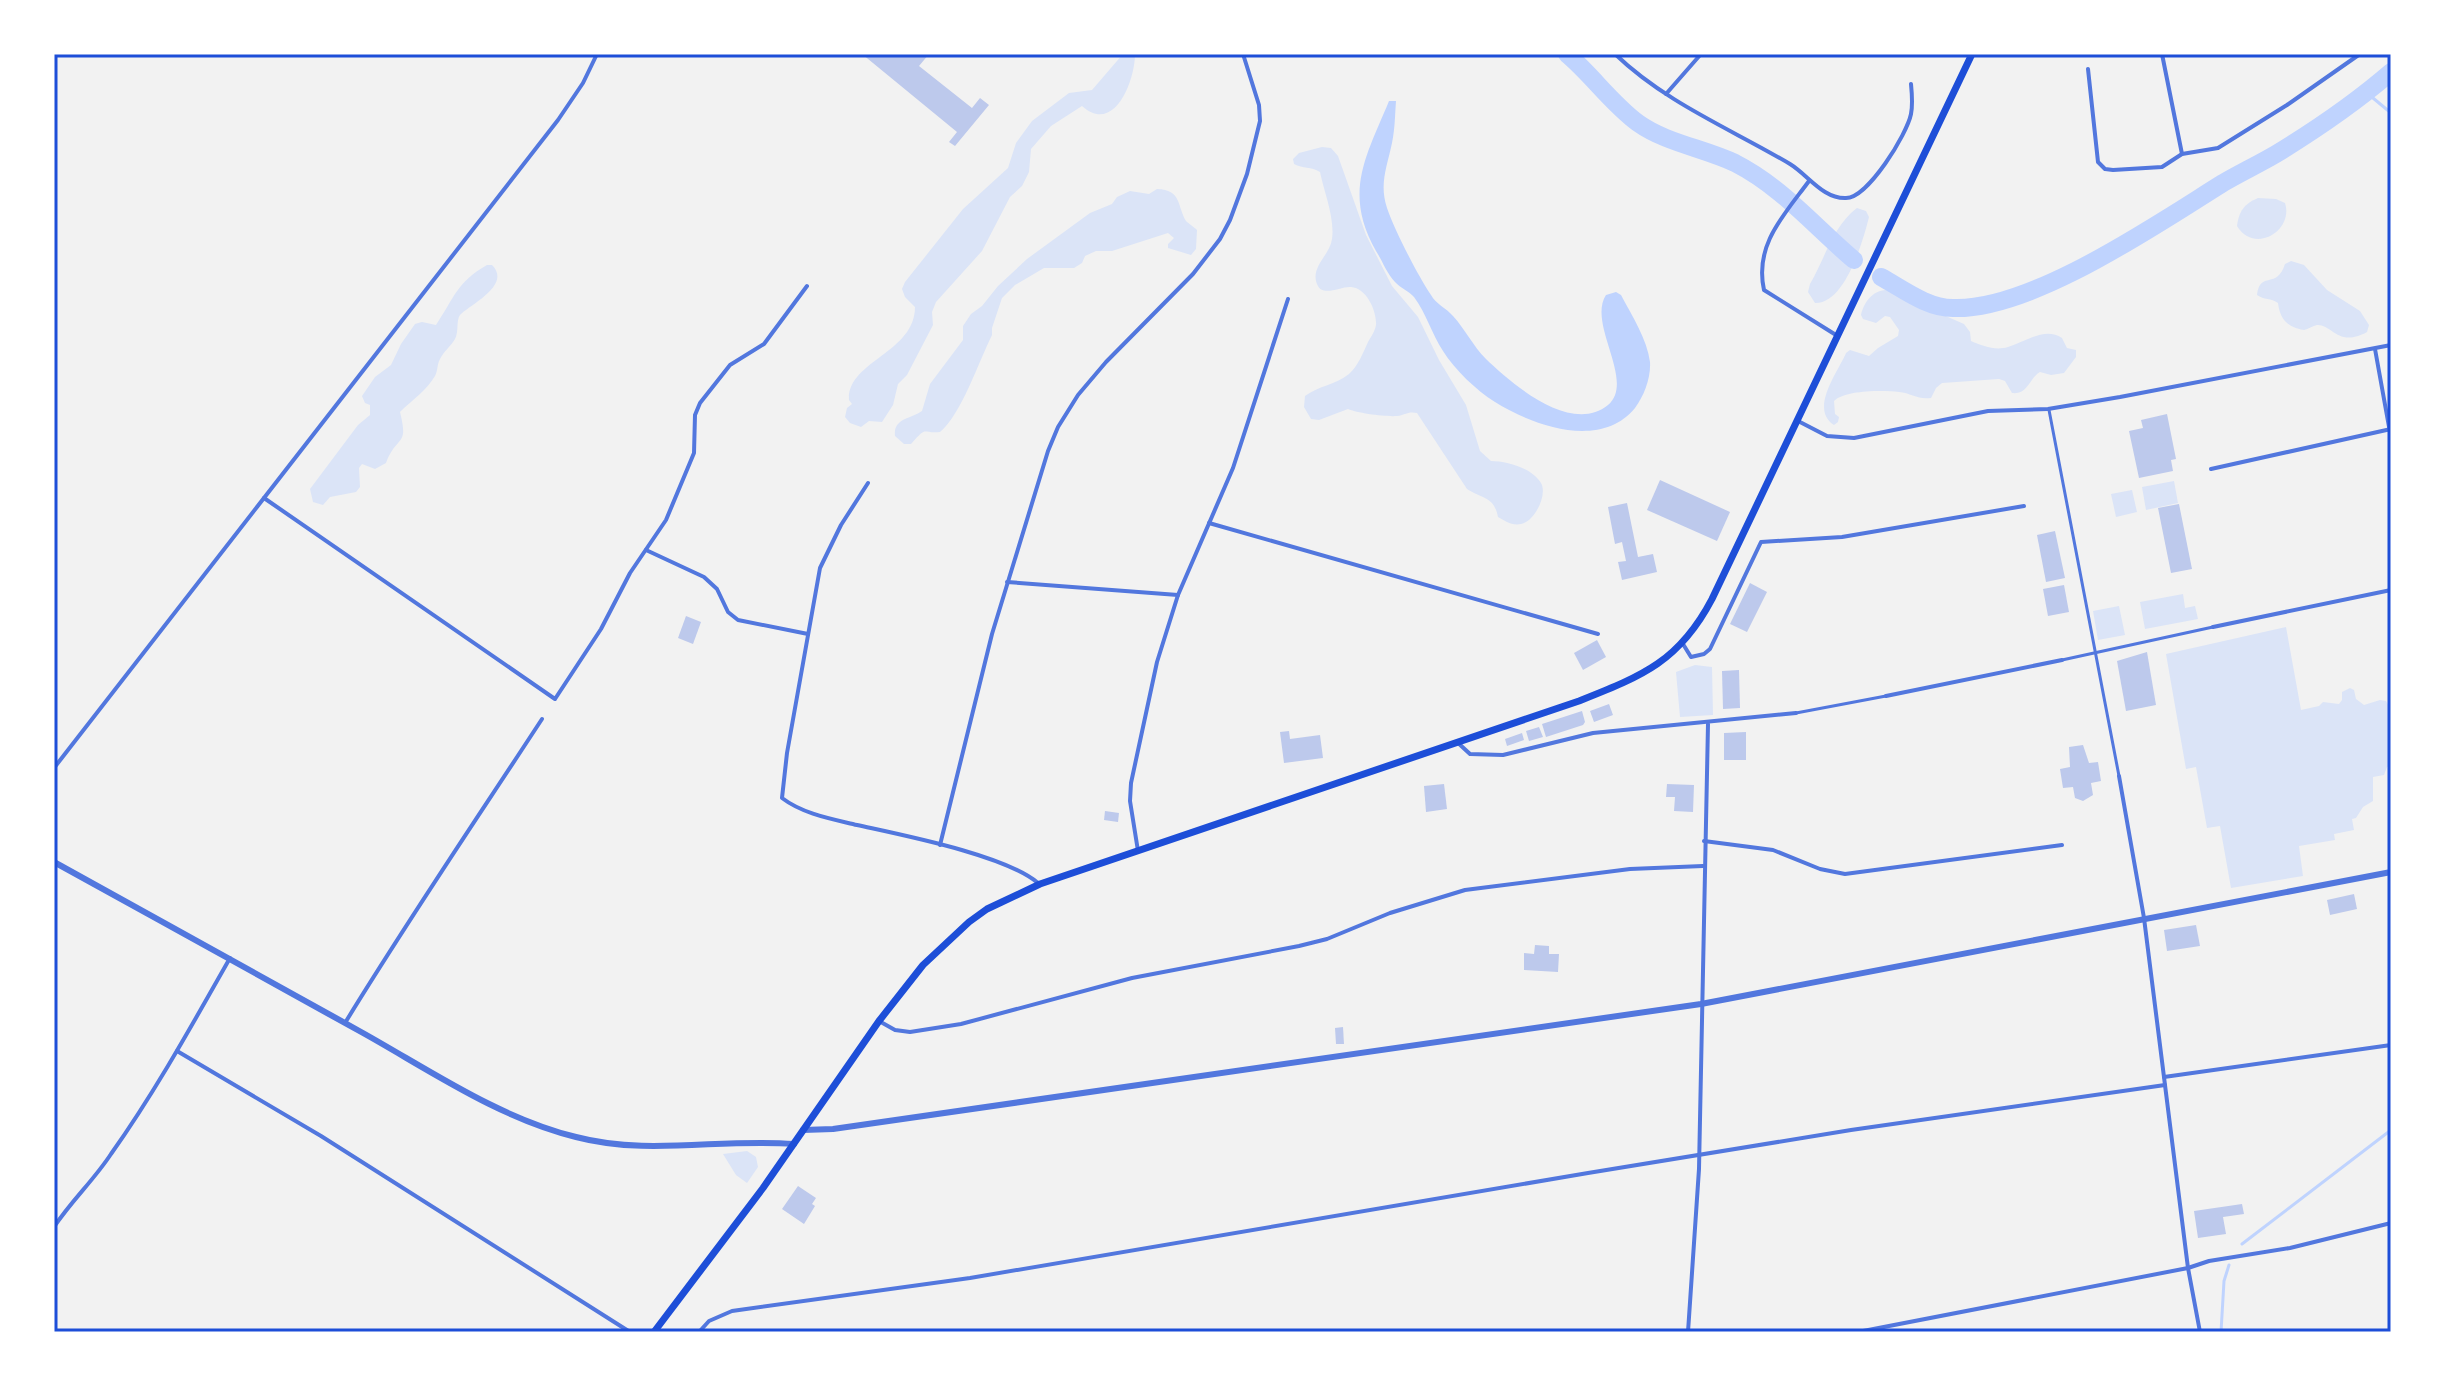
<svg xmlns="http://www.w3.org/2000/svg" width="2445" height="1386" font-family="'Exo 2',sans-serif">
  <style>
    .green { fill: #dbe4f7 }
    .water { fill: #bfd3fe }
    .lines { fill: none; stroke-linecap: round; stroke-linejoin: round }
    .stream { stroke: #bfd3fe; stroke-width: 3 }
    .river { stroke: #bfd3fe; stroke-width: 18 }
    .building { fill: #bdc9ec }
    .pedestrian { stroke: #5277de; stroke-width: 3 }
    .minor { stroke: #5277de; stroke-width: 4 }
    .tertiary { stroke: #5277de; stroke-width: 6 }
    .primary { stroke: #1d4ed8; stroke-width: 7 }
    .neatline { fill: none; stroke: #1d4ed8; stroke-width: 3 }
  </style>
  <rect width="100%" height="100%" fill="#f2f2f2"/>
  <g class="green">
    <path d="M1123,54H1135C1135,81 1114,135 1082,106L1051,126L1031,149L1029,172L1022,186L1010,197L982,251L936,302L932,312L933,325L907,375L898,384L893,405L882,422L869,421L861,427L850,423L845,417L847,408L852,404L849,400C847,361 915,353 915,307L905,297L902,289L905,282L963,209L1008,168L1016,143L1032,121L1069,93L1092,90Z"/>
    <path d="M1322,147L1331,148L1338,156L1366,235L1392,286L1418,317L1439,360L1466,405L1480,451L1491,461C1507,461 1532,468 1541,483C1548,495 1534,522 1521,524C1512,526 1505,521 1498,517C1494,496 1482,499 1467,489L1417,413C1408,411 1405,415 1397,416C1386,417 1357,413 1348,409L1319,420L1311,419L1304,407L1305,396C1318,386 1335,385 1349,374C1358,366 1363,353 1368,342C1371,337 1375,331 1376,325C1377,312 1367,288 1351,287C1341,286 1322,298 1317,284C1310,267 1330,255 1332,239C1335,218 1324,192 1320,172C1311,166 1303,169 1294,164L1293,159L1299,153Z"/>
    <path d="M1157,189C1182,190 1177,206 1186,221C1187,222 1196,229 1197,230L1196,249L1191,255L1168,248V244L1174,238L1168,233L1112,251H1096L1085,256L1082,263L1074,268H1044L1015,285L1002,298L992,328V335C979,361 961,415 940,432C921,434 928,425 911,444H904L895,436C893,418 911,419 922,411L930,384L963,340V326L971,314L982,306L998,286L1027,259L1090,213L1112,204L1117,197L1130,191L1149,194Z"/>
    <path d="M2258,198L2276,199L2285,203C2294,230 2255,255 2237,226C2239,211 2244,204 2258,198Z"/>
    <path d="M1857,208L1866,211L1869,217C1863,241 1845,304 1815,303L1808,292L1810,284C1825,259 1832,227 1857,208Z"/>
    <path d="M2291,261L2304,265L2327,290L2360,311L2369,325L2367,332C2338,348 2332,324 2317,325C2313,326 2308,329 2304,330C2287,327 2280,319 2278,303C2271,298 2264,300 2257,295C2260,270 2277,290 2285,264Z"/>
    <path d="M487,265H492C512,285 471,304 460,315C456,320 459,332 455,339C451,346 444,351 440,359C437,364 438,370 435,376C427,390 411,401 400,412C409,448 397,434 386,463L375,469L362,464L359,468L360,487L356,492L330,497L323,505L313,502L310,489L358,425L370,415V405L365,403L362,396L375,377L391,365L401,344L415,324L422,322L436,325C454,298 457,282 487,265Z"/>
    <path d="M1886,290L1964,324L1970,332L1971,341C1983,346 1995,351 2008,347C2025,342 2045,326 2062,338L2067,348L2076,350V357L2064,373L2051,375L2040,372C2029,378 2028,395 2012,393L2005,381L1999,379L1942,383L1936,388L1931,398C1918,400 1911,393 1899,392C1883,390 1845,390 1834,401L1835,414L1839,417L1838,422L1834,425C1809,409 1838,372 1846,353L1850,350L1869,356L1878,348L1898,336L1899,330L1890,317L1885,316L1876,323L1863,319L1861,315C1864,302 1872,291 1886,290Z"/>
    <path d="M2174,481L2178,503L2146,510L2142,487Z"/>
    <path d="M2132,490L2137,512L2116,517L2111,494Z"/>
    <path d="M2183,594L2185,608L2195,606L2198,619L2145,629L2140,602Z"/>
    <path d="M2119,606L2125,635L2098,640L2093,611Z"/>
    <path d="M2286,627L2301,710L2319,706L2323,702L2339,704L2342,700V692L2350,688L2354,690L2356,699L2364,705L2380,700L2386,701L2391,710V766L2387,767L2384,775L2373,777V801L2363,807L2356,818L2352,819L2354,830L2334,834L2335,840L2299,846L2303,876L2231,888L2220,826L2207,828L2196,767L2186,769L2166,654Z"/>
    <path d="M1695,665L1712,667L1713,715L1680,717L1676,672Z"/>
    <path d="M747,1151L756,1157L758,1167L747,1183L736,1175L723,1154Z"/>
  </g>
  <path class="water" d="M1389,101H1396C1395,114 1395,129 1392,143C1387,167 1379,184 1387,208C1394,229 1418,276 1431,295C1436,304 1446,308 1453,316C1465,329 1473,346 1486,359C1512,384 1571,435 1608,405C1636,381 1587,324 1606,295L1616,292L1621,295C1632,316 1647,339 1650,362C1651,378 1644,396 1635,408C1601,450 1533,426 1495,402C1476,390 1455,370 1443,351C1432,334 1426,313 1414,297C1409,291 1400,288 1395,282C1387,274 1382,260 1376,251C1343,192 1366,157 1389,101Z"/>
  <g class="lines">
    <g class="stream">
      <path d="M2367,93L2391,113"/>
      <path d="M2242,1244L2391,1130"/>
      <path d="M2221,1332L2224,1281L2229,1265"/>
    </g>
    <g class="river">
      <path d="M1567,54C1592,75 1611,103 1638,123C1666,143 1703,148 1735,163C1782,187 1815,227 1854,260"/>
      <path d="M1881,277C1903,289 1927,308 1953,308C2031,311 2157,224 2223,183C2240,173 2259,164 2276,154C2317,129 2355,103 2391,72"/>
    </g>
  </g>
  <g class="building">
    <path d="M862,54H929L919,66L972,108L980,98L989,105L955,146L949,142L957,132Z"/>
    <path d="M2167,414L2176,459L2171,460L2173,471L2139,478L2129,431L2143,428L2141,420Z"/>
    <path d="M1660,480L1730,512L1717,541L1647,510Z"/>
    <path d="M1627,503L1638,557L1653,554L1657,572L1622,580L1618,562L1626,561L1622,542L1615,544L1608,507Z"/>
    <path d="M2179,504L2192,569L2171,573L2158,508Z"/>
    <path d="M2055,531L2065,578L2046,582L2037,535Z"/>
    <path d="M1750,583L1767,592L1747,632L1730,624Z"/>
    <path d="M2064,585L2069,612L2048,616L2043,589Z"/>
    <path d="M686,616L701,622L693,644L678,638Z"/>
    <path d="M1597,640L1606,657L1583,670L1574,653Z"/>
    <path d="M2147,652L2156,705L2126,711L2117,661Z"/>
    <path d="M1739,670L1740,708L1723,709L1722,671Z"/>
    <path d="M1609,704L1613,715L1594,722L1590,711Z"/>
    <path d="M1582,711L1585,722L1583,725L1546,737L1542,724Z"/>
    <path d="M1539,727L1543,737L1529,741L1526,731Z"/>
    <path d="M1289,731L1290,739L1320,735L1323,758L1284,763L1280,732Z"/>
    <path d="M1746,732V760H1724V733Z"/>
    <path d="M1522,733L1524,740L1507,746L1505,739Z"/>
    <path d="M2083,745L2089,763L2098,762L2101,781L2091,783L2093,795L2083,801L2075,798L2073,787L2063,788L2060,769L2070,767L2069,747Z"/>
    <path d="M1444,784L1447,809L1426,812L1424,786Z"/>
    <path d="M1667,784L1694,785L1693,812L1674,811L1675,797H1666Z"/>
    <path d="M1105,811L1119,813L1118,822L1104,820Z"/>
    <path d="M2354,894L2357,909L2330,915L2327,900Z"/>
    <path d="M2196,925L2200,946L2167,951L2164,930Z"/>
    <path d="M1535,945L1549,946V954H1559L1558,972L1524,970V953L1534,954Z"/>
    <path d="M1343,1027L1344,1044H1336L1335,1028Z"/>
    <path d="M798,1186L816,1198L812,1204L815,1206L804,1224L782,1209Z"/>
    <path d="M2242,1204L2244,1214L2223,1217L2226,1234L2198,1238L2194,1211Z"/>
  </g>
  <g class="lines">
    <g class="pedestrian">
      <path d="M2049,410L2119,776"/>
      <path d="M2062,660L2213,627"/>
      <path d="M1796,713L1886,696"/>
    </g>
    <g class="minor">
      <path d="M1615,54C1666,103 1731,129 1790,164C1808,175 1823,199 1846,198C1868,198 1907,134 1911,114C1913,104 1912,94 1911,84"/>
      <path d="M2162,54L2182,154"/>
      <path d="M2088,69L2098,162L2105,169L2113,170L2162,167L2182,154L2218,148L2287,105L2360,54"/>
      <path d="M1666,94L1701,54"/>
      <path d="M1809,181C1784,215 1754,245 1764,290L1836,335"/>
      <path d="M2375,349L2391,438"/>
      <path d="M1798,421L1827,436L1854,438L1988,411L2048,409L2120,397L2391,345"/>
      <path d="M2211,469L2391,429"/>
      <path d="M868,483L841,525L820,568L787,753L782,798C803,814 832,819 857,825C902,835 1005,855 1038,883"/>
      <path d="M264,498L555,699L601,629L630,573L666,520L694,453L695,415L700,403L730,365L764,344L807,286"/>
      <path d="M1209,523L1598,634"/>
      <path d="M646,550L704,577L717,589L728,612L738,620L808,634"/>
      <path d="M1007,582L1178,595"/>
      <path d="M2213,627L2391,590"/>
      <path d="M1683,644L1691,657L1704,654L1710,649L1761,542L1842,537L2024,506"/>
      <path d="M1886,696L2062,660"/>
      <path d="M1457,742L1470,754L1503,755L1593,733L1796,713"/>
      <path d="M54,768L558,120L583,83L597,54"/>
      <path d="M2119,776L2144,918L2188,1268L2200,1332"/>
      <path d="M1704,841L1773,850L1820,869L1845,874L2062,845"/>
      <path d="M940,845L992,634L1048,451L1058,427L1078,395L1106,362L1193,274L1220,239L1230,220L1247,174L1260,121L1259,105L1243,54"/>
      <path d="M1138,851L1130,801L1131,783L1157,662L1178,595L1233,468L1288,299"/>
      <path d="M879,1021L895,1030L910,1032L961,1024L1132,978L1299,946L1327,939L1390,913L1465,890L1630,869L1703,866"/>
      <path d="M345,1023C408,920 476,820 542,719"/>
      <path d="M177,1051L321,1136L630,1332"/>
      <path d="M2164,1077L2391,1045"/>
      <path d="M54,1227C72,1200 94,1180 111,1154C155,1092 192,1025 230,958"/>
      <path d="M699,1332L709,1321L732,1311L970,1278L1588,1173L1851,1130L2165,1085"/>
      <path d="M1688,1332L1699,1169L1708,724"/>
      <path d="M1858,1332L2188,1268L2209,1261L2290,1248L2391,1223"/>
    </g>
    <g class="tertiary">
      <path d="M54,862C157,919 260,975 363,1033C431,1071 499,1118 576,1137C648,1156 721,1138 794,1144"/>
      <path d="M803,1130L833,1129L1701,1004L2391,872"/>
    </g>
    <path class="primary" d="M654,1332L763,1188L879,1021L923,965L969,922L987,909L1040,884L1579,701C1642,676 1679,662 1712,599L1972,54"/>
  </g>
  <rect width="2445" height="1386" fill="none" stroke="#ffffff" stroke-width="112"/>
  <rect x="56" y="56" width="2333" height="1274" class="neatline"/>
</svg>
